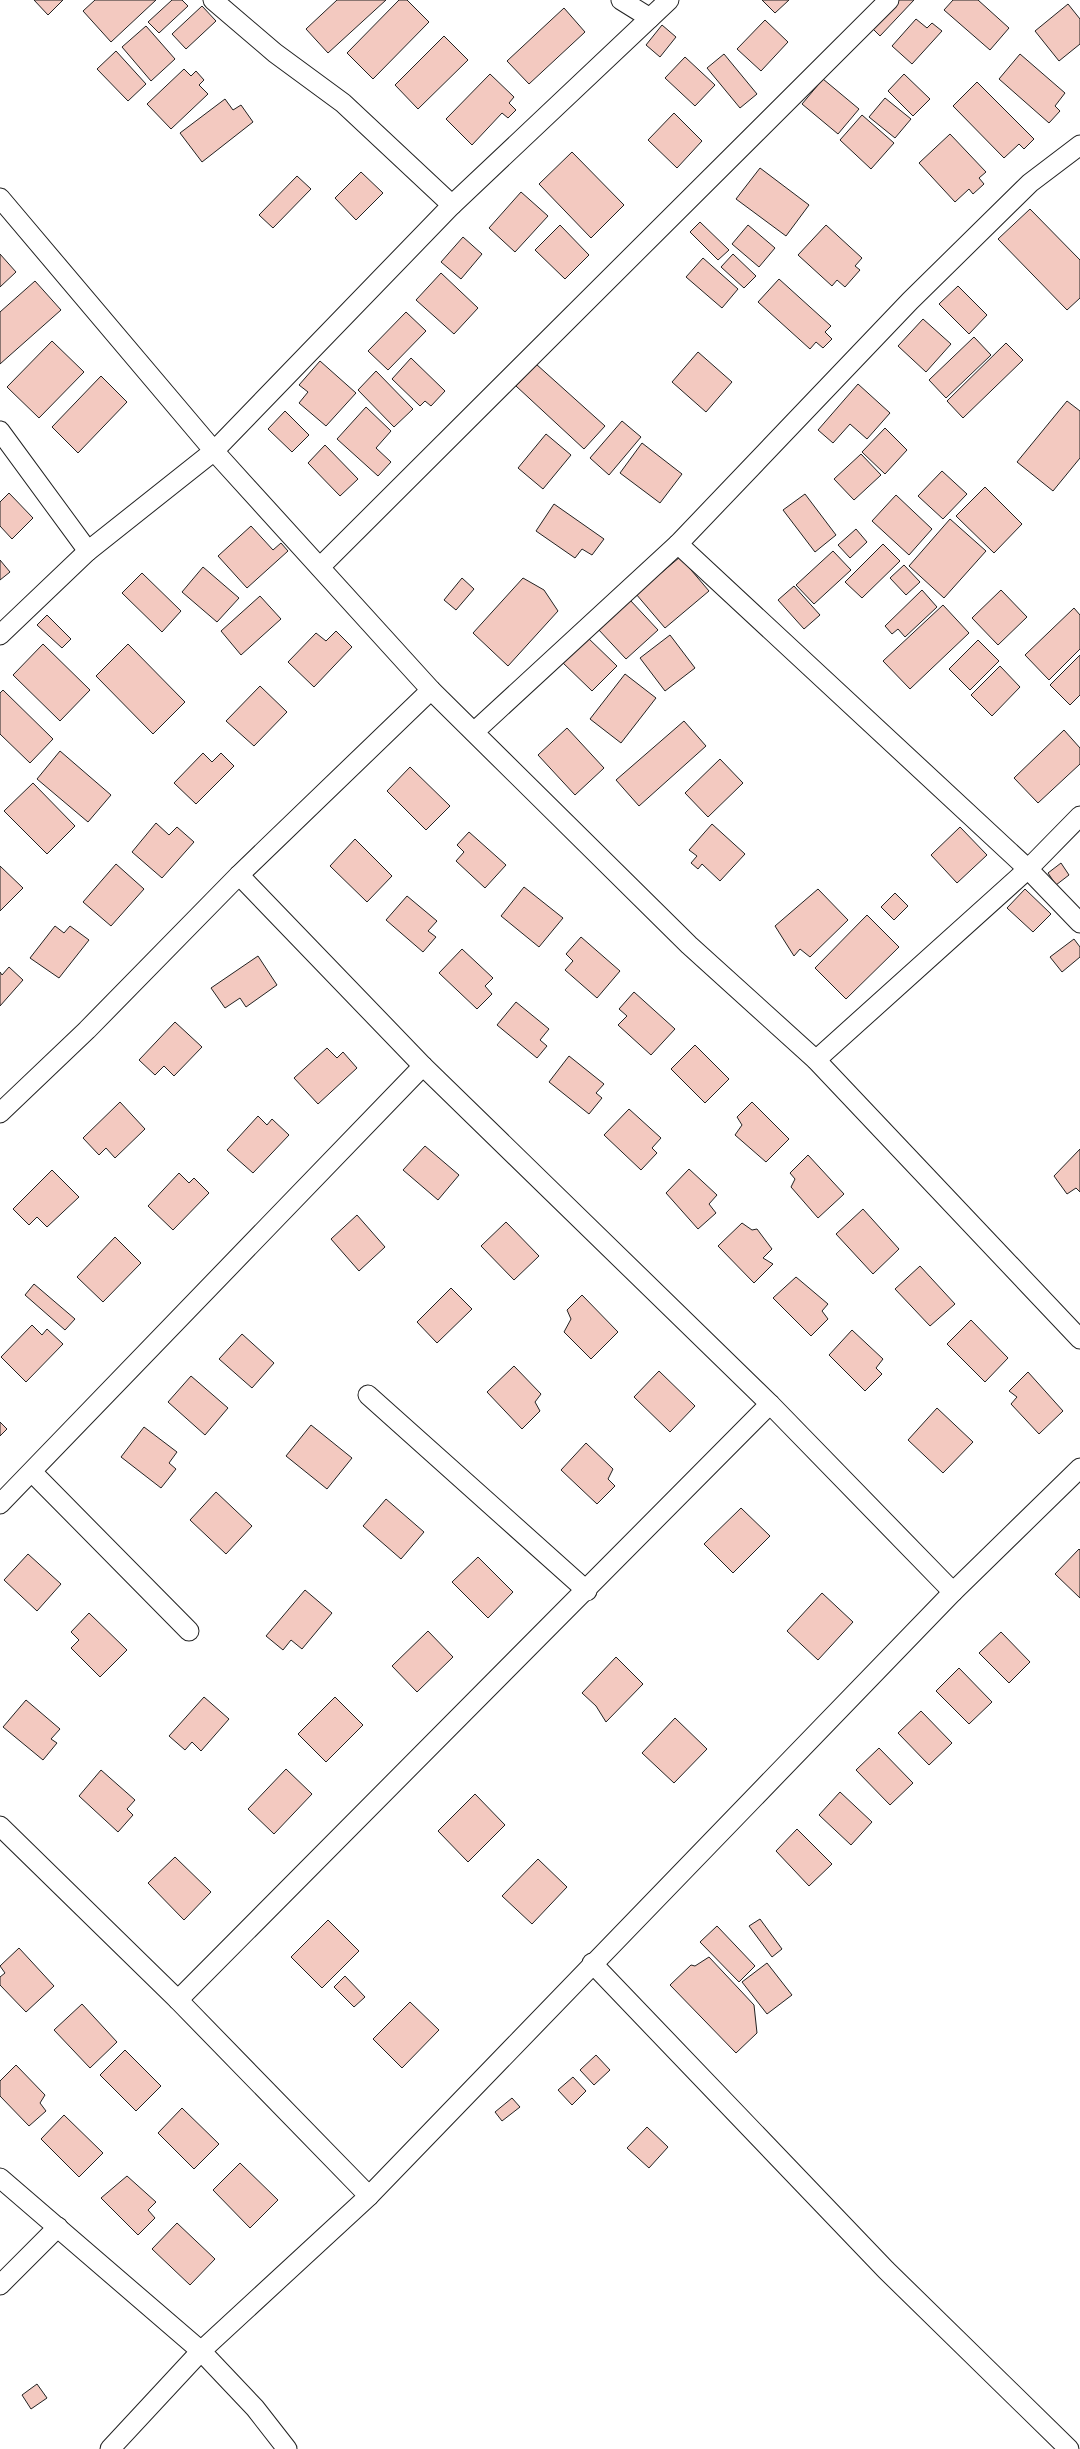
<svg xmlns="http://www.w3.org/2000/svg" width="1080" height="2449" font-family="'Source Serif 4',serif">
  <style>
    .building { fill: #f3c9c0; stroke: #222 }
    .lines { fill: none; stroke-linecap: round; stroke-linejoin: round }
    .street-casing { stroke: #222; stroke-width: 21 }
    .street { stroke: #fff; stroke-width: 19 }
  </style>
  <rect width="100%" height="100%" fill="#fff"/>
  <g class="building">
    <path d="M34,0H63L48,15Z"/>
    <path d="M95,0H156L111,42L83,11Z"/>
    <path d="M172,0H182L188,6L159,33L148,22Z"/>
    <path d="M337,0H386L328,53L306,29Z"/>
    <path d="M399,0H407L429,22L373,79L347,53Z"/>
    <path d="M762,0H789L775,13Z"/>
    <path d="M896,0H914L880,36L870,26Z"/>
    <path d="M953,0H978L1009,28L990,50L944,10Z"/>
    <path d="M1068,4L1080,19V44L1059,61L1035,31Z"/>
    <path d="M202,6L216,21L186,49L172,34Z"/>
    <path d="M564,8L585,32L529,84L507,61Z"/>
    <path d="M916,19L927,28L932,23L942,31L912,64L892,46Z"/>
    <path d="M765,20L788,42L761,71L737,49Z"/>
    <path d="M662,25L676,37L660,57L646,45Z"/>
    <path d="M146,26L175,59L151,81L122,47Z"/>
    <path d="M444,36L468,60L418,109L395,85Z"/>
    <path d="M116,51L146,84L128,101L97,69Z"/>
    <path d="M724,54L757,94L740,108L707,68Z"/>
    <path d="M1020,54L1065,93L1055,106L1060,111L1049,123L999,79Z"/>
    <path d="M685,57L715,85L695,106L665,78Z"/>
    <path d="M184,69L191,76L196,71L204,80L199,85L208,94L171,129L147,104Z"/>
    <path d="M490,74L514,97L509,103L516,110L508,118L502,113L472,145L446,119Z"/>
    <path d="M904,74L930,99L913,116L888,91Z"/>
    <path d="M823,79L859,109L838,134L802,104Z"/>
    <path d="M977,82L1034,139L1024,149L1019,144L1004,158L953,106Z"/>
    <path d="M885,98L911,119L895,138L869,117Z"/>
    <path d="M225,99L233,110L241,105L253,122L202,162L180,133Z"/>
    <path d="M674,113L702,141L677,168L648,140Z"/>
    <path d="M862,115L894,143L871,169L840,140Z"/>
    <path d="M950,134L986,172L979,178L984,184L973,194L969,189L955,202L919,163Z"/>
    <path d="M572,152L624,205L591,238L539,184Z"/>
    <path d="M760,168L809,205L786,236L736,199Z"/>
    <path d="M361,172L383,193L356,220L335,198Z"/>
    <path d="M297,176L311,189L273,228L259,215Z"/>
    <path d="M521,192L548,216L515,252L489,228Z"/>
    <path d="M1030,209L1080,260V298L1067,310L998,239Z"/>
    <path d="M700,222L729,250L718,260L690,232Z"/>
    <path d="M560,225L589,255L565,279L535,250Z"/>
    <path d="M748,225L775,248L759,267L732,244Z"/>
    <path d="M826,225L862,258L855,266L860,270L845,287L837,280L832,286L798,255Z"/>
    <path d="M463,237L482,254L461,279L441,262Z"/>
    <path d="M0,254L16,272L0,287Z"/>
    <path d="M733,254L756,276L744,288L721,267Z"/>
    <path d="M703,258L738,289L722,308L686,277Z"/>
    <path d="M441,273L478,308L454,334L416,300Z"/>
    <path d="M779,279L831,326L825,332L832,339L823,348L816,342L810,349L758,302Z"/>
    <path d="M35,281L61,310L0,364V312Z"/>
    <path d="M958,286L987,315L969,334L939,304Z"/>
    <path d="M406,312L426,331L388,370L368,351Z"/>
    <path d="M923,319L951,344L926,372L898,346Z"/>
    <path d="M974,337L991,355L946,398L929,380Z"/>
    <path d="M52,341L84,372L39,418L7,387Z"/>
    <path d="M1006,343L1023,360L963,418L947,401Z"/>
    <path d="M698,352L732,382L706,412L672,382Z"/>
    <path d="M411,358L445,391L431,406L425,401L420,406L392,379Z"/>
    <path d="M320,361L356,393L326,426L299,403L308,392L299,385Z"/>
    <path d="M536,364L605,426L584,449L516,386Z"/>
    <path d="M376,371L413,409L394,427L358,390Z"/>
    <path d="M101,376L127,402L78,453L52,427Z"/>
    <path d="M858,384L890,413L867,439L850,424L833,443L818,430Z"/>
    <path d="M1067,401L1080,411V458L1053,491L1017,462Z"/>
    <path d="M366,407L391,431L376,448L391,462L378,476L337,439Z"/>
    <path d="M285,411L309,435L292,452L268,429Z"/>
    <path d="M622,421L641,437L609,475L590,458Z"/>
    <path d="M885,428L907,450L885,474L862,452Z"/>
    <path d="M546,434L571,455L543,489L518,468Z"/>
    <path d="M642,443L682,474L660,503L620,473Z"/>
    <path d="M325,445L358,479L340,496L308,463Z"/>
    <path d="M861,454L881,475L854,500L834,479Z"/>
    <path d="M942,471L967,494L943,519L918,496Z"/>
    <path d="M985,487L1022,524L994,553L956,516Z"/>
    <path d="M9,493L33,518L12,539L0,526V502Z"/>
    <path d="M805,494L836,535L815,552L783,510Z"/>
    <path d="M896,495L932,529L909,555L872,521Z"/>
    <path d="M554,504L604,539L592,555L582,549L575,558L536,531Z"/>
    <path d="M950,519L986,551L944,598L909,566Z"/>
    <path d="M251,526L273,550L281,543L288,551L247,588L218,556Z"/>
    <path d="M856,529L867,542L850,558L838,545Z"/>
    <path d="M883,544L900,561L862,598L845,582Z"/>
    <path d="M833,551L851,570L814,604L796,585Z"/>
    <path d="M680,557L709,591L665,628L636,594Z"/>
    <path d="M0,560L10,572L0,580Z"/>
    <path d="M904,565L920,582L906,595L890,578Z"/>
    <path d="M203,567L239,598L217,622L182,592Z"/>
    <path d="M142,573L181,611L162,632L122,593Z"/>
    <path d="M462,578L474,589L456,610L444,600Z"/>
    <path d="M523,578L544,590L558,611L508,666L473,633Z"/>
    <path d="M794,586L820,615L804,629L778,600Z"/>
    <path d="M922,590L937,607L905,637L898,629L892,634L885,626Z"/>
    <path d="M1001,590L1027,617L998,645L972,618Z"/>
    <path d="M260,596L281,619L241,655L221,631Z"/>
    <path d="M630,600L658,630L626,659L598,629Z"/>
    <path d="M943,605L969,633L910,689L883,661Z"/>
    <path d="M1074,608L1080,615V649L1049,680L1025,655Z"/>
    <path d="M47,615L71,639L62,648L37,625Z"/>
    <path d="M336,631L352,647L314,687L288,662L316,633L326,641Z"/>
    <path d="M670,635L695,668L665,691L640,658Z"/>
    <path d="M586,636L617,666L592,691L561,661Z"/>
    <path d="M978,640L999,661L970,690L949,669Z"/>
    <path d="M43,644L90,690L60,721L13,675Z"/>
    <path d="M128,644L185,702L153,734L96,676Z"/>
    <path d="M1080,655V695L1070,705L1050,685Z"/>
    <path d="M1000,666L1020,687L992,716L971,695Z"/>
    <path d="M625,674L656,698L621,743L590,719Z"/>
    <path d="M260,686L287,712L254,746L226,721Z"/>
    <path d="M3,690L53,739L30,763L0,734V693Z"/>
    <path d="M684,721L706,746L639,806L616,780Z"/>
    <path d="M567,728L604,768L575,795L538,755Z"/>
    <path d="M1064,730L1080,748V764L1038,803L1014,778Z"/>
    <path d="M60,751L111,795L88,822L37,779Z"/>
    <path d="M203,753L212,762L221,753L234,766L196,804L174,783Z"/>
    <path d="M720,759L743,783L708,817L685,793Z"/>
    <path d="M410,767L450,806L426,830L387,791Z"/>
    <path d="M33,783L75,826L47,854L4,811Z"/>
    <path d="M156,823L169,835L177,827L194,842L162,878L132,852Z"/>
    <path d="M712,824L745,854L720,881L702,864L698,869L691,863L697,856L689,850Z"/>
    <path d="M960,827L987,855L957,883L931,855Z"/>
    <path d="M469,832L506,865L485,888L456,861L464,852L457,845Z"/>
    <path d="M355,839L392,876L367,902L330,866Z"/>
    <path d="M1061,863L1069,875L1056,885L1048,873Z"/>
    <path d="M116,864L144,889L111,926L83,902Z"/>
    <path d="M0,866L23,888L0,911Z"/>
    <path d="M524,887L563,918L539,947L501,916Z"/>
    <path d="M818,889L848,920L810,957L800,949L794,956L775,926Z"/>
    <path d="M1025,889L1051,914L1033,932L1007,908Z"/>
    <path d="M895,893L908,906L894,920L881,907Z"/>
    <path d="M407,896L437,921L428,931L436,937L423,952L386,920Z"/>
    <path d="M867,915L899,947L846,999L815,968Z"/>
    <path d="M55,926L64,933L70,926L89,940L59,978L30,958Z"/>
    <path d="M581,937L620,971L597,998L565,970L573,961L566,954Z"/>
    <path d="M1074,939L1080,947V957L1062,972L1050,957Z"/>
    <path d="M462,949L493,978L485,986L492,994L477,1009L439,973Z"/>
    <path d="M258,956L277,985L246,1007L240,998L225,1008L211,988Z"/>
    <path d="M9,967L23,980L0,1006V972L2,975Z"/>
    <path d="M634,992L675,1029L651,1055L618,1025L627,1016L619,1009Z"/>
    <path d="M516,1002L549,1029L540,1040L547,1046L537,1058L497,1025Z"/>
    <path d="M175,1022L202,1047L174,1076L164,1066L155,1075L139,1060Z"/>
    <path d="M695,1045L729,1079L705,1103L671,1069Z"/>
    <path d="M327,1048L337,1058L343,1052L357,1068L318,1104L294,1078Z"/>
    <path d="M569,1056L604,1084L596,1093L602,1098L589,1114L549,1082Z"/>
    <path d="M120,1102L145,1129L115,1158L106,1148L99,1155L83,1138Z"/>
    <path d="M752,1102L789,1139L766,1162L735,1135L742,1125L737,1117Z"/>
    <path d="M629,1109L661,1138L652,1148L657,1153L641,1170L604,1135Z"/>
    <path d="M258,1116L267,1125L272,1119L289,1135L253,1173L227,1150Z"/>
    <path d="M425,1146L459,1175L438,1200L403,1170Z"/>
    <path d="M1080,1149V1192L1076,1188L1067,1194L1054,1176Z"/>
    <path d="M808,1155L844,1194L818,1218L791,1187L795,1179L790,1173Z"/>
    <path d="M689,1169L717,1195L709,1204L716,1213L698,1229L666,1193Z"/>
    <path d="M52,1170L79,1197L47,1227L37,1217L29,1225L13,1209Z"/>
    <path d="M179,1173L189,1183L194,1178L209,1193L173,1230L148,1206Z"/>
    <path d="M863,1209L899,1249L873,1274L836,1234Z"/>
    <path d="M357,1215L385,1247L359,1271L331,1239Z"/>
    <path d="M506,1222L539,1256L514,1280L481,1246Z"/>
    <path d="M742,1223L752,1230L757,1229L772,1249L763,1258L773,1264L754,1283L718,1246Z"/>
    <path d="M115,1237L141,1263L103,1302L77,1277Z"/>
    <path d="M920,1266L955,1304L930,1326L895,1289Z"/>
    <path d="M796,1277L828,1304L822,1311L828,1319L811,1336L773,1298Z"/>
    <path d="M34,1284L75,1319L65,1330L25,1295Z"/>
    <path d="M451,1288L472,1309L437,1343L417,1322Z"/>
    <path d="M582,1295L618,1332L591,1359L564,1332L571,1319L567,1310Z"/>
    <path d="M971,1320L1008,1358L985,1382L947,1344Z"/>
    <path d="M32,1325L42,1335L47,1329L63,1344L26,1382L1,1357Z"/>
    <path d="M852,1330L883,1359L876,1368L882,1374L865,1391L829,1355Z"/>
    <path d="M242,1334L274,1363L252,1388L219,1359Z"/>
    <path d="M514,1366L541,1394L535,1402L540,1411L522,1429L487,1392Z"/>
    <path d="M659,1371L695,1406L670,1432L634,1397Z"/>
    <path d="M1028,1372L1063,1411L1039,1434L1011,1404L1017,1397L1009,1391Z"/>
    <path d="M191,1376L228,1408L205,1435L168,1402Z"/>
    <path d="M937,1408L973,1442L943,1473L908,1440Z"/>
    <path d="M0,1422L7,1429L0,1436Z"/>
    <path d="M311,1425L352,1458L327,1489L286,1456Z"/>
    <path d="M144,1427L177,1452L169,1463L176,1469L161,1488L121,1457Z"/>
    <path d="M586,1443L613,1469L608,1479L615,1486L597,1504L561,1470Z"/>
    <path d="M216,1492L252,1526L226,1554L190,1520Z"/>
    <path d="M386,1499L424,1532L401,1559L363,1526Z"/>
    <path d="M741,1508L770,1536L733,1573L704,1544Z"/>
    <path d="M1079,1549L1080,1550V1598L1055,1574Z"/>
    <path d="M28,1554L61,1584L37,1611L4,1580Z"/>
    <path d="M478,1557L513,1592L488,1618L452,1582Z"/>
    <path d="M305,1590L332,1613L302,1649L291,1640L283,1650L266,1636Z"/>
    <path d="M822,1593L853,1622L818,1660L787,1631Z"/>
    <path d="M89,1613L127,1650L100,1677L71,1648L79,1640L71,1632Z"/>
    <path d="M428,1631L453,1657L417,1692L392,1666Z"/>
    <path d="M1001,1632L1030,1662L1009,1683L979,1653Z"/>
    <path d="M616,1657L643,1684L606,1722L596,1706L582,1693Z"/>
    <path d="M959,1668L992,1702L969,1724L936,1691Z"/>
    <path d="M204,1697L229,1719L201,1751L192,1742L185,1750L169,1736Z"/>
    <path d="M335,1697L363,1725L326,1762L298,1734Z"/>
    <path d="M26,1700L60,1729L51,1739L57,1743L43,1760L3,1727Z"/>
    <path d="M921,1711L952,1743L929,1765L898,1733Z"/>
    <path d="M675,1718L707,1749L674,1783L642,1753Z"/>
    <path d="M879,1748L913,1783L890,1805L856,1770Z"/>
    <path d="M286,1769L312,1794L274,1834L248,1809Z"/>
    <path d="M101,1770L135,1800L127,1809L133,1815L118,1832L79,1796Z"/>
    <path d="M840,1792L872,1822L851,1845L819,1815Z"/>
    <path d="M475,1794L505,1825L468,1862L438,1831Z"/>
    <path d="M797,1829L832,1864L809,1886L776,1851Z"/>
    <path d="M175,1857L211,1892L184,1920L148,1883Z"/>
    <path d="M538,1859L567,1887L532,1924L502,1896Z"/>
    <path d="M760,1919L782,1949L772,1957L749,1926Z"/>
    <path d="M328,1920L359,1951L322,1988L291,1957Z"/>
    <path d="M717,1926L755,1966L739,1982L700,1942Z"/>
    <path d="M19,1948L54,1986L26,2012L0,1985V1977L5,1973L0,1966Z"/>
    <path d="M709,1957L754,2005L757,2033L736,2053L670,1985L691,1965L695,1966Z"/>
    <path d="M767,1963L792,1995L767,2014L742,1982Z"/>
    <path d="M345,1976L365,1997L354,2007L334,1987Z"/>
    <path d="M410,2002L439,2030L402,2068L373,2039Z"/>
    <path d="M82,2004L117,2042L90,2068L54,2030Z"/>
    <path d="M125,2050L161,2086L136,2111L100,2075Z"/>
    <path d="M596,2055L610,2070L594,2085L580,2070Z"/>
    <path d="M16,2065L45,2095L40,2103L46,2111L29,2126L0,2096V2081Z"/>
    <path d="M573,2077L586,2091L572,2105L558,2090Z"/>
    <path d="M512,2098L520,2107L502,2121L495,2112Z"/>
    <path d="M182,2108L219,2144L194,2169L158,2133Z"/>
    <path d="M64,2115L103,2153L79,2177L41,2139Z"/>
    <path d="M647,2127L668,2147L649,2168L627,2148Z"/>
    <path d="M240,2163L278,2200L250,2228L213,2190Z"/>
    <path d="M127,2176L156,2202L148,2210L155,2218L138,2235L101,2198Z"/>
    <path d="M177,2223L215,2259L190,2285L152,2249Z"/>
    <path d="M37,2384L47,2398L31,2409L22,2395Z"/>
  </g>
  <g class="lines">
    <defs>
      <g id="street">
        <path d="M621,0L650,18"/>
        <path d="M0,198L214,451L452,205L343,103L275,53L213,0"/>
        <path d="M452,205L669,0"/>
        <path d="M0,431L88,551"/>
        <path d="M678,544L1028,869L1080,923"/>
        <path d="M320,567L889,0"/>
        <path d="M0,635L88,551L214,451L431,690L689,945L816,1060L1080,1339"/>
        <path d="M474,732L678,544L910,301L1030,183L1080,145"/>
        <path d="M239,875L423,1066L770,1404L953,1592"/>
        <path d="M816,1060L1028,869L1080,816"/>
        <path d="M0,1113L87,1030L239,875L431,690"/>
        <path d="M368,1395L587,1591"/>
        <path d="M32,1472L189,1631"/>
        <path d="M0,1504L423,1066"/>
        <path d="M0,1826L178,2000L369,2196"/>
        <path d="M592,1963L886,2270L1069,2449"/>
        <path d="M178,2000L770,1404"/>
        <path d="M0,2178L201,2351L255,2408L287,2449"/>
        <path d="M0,2285L58,2227"/>
        <path d="M110,2449L201,2351L369,2196L953,1592L1080,1468"/>
      </g>
    </defs>
    <use href="#street" class="street-casing"/>
    <use href="#street" class="street"/>
  </g>
</svg>
